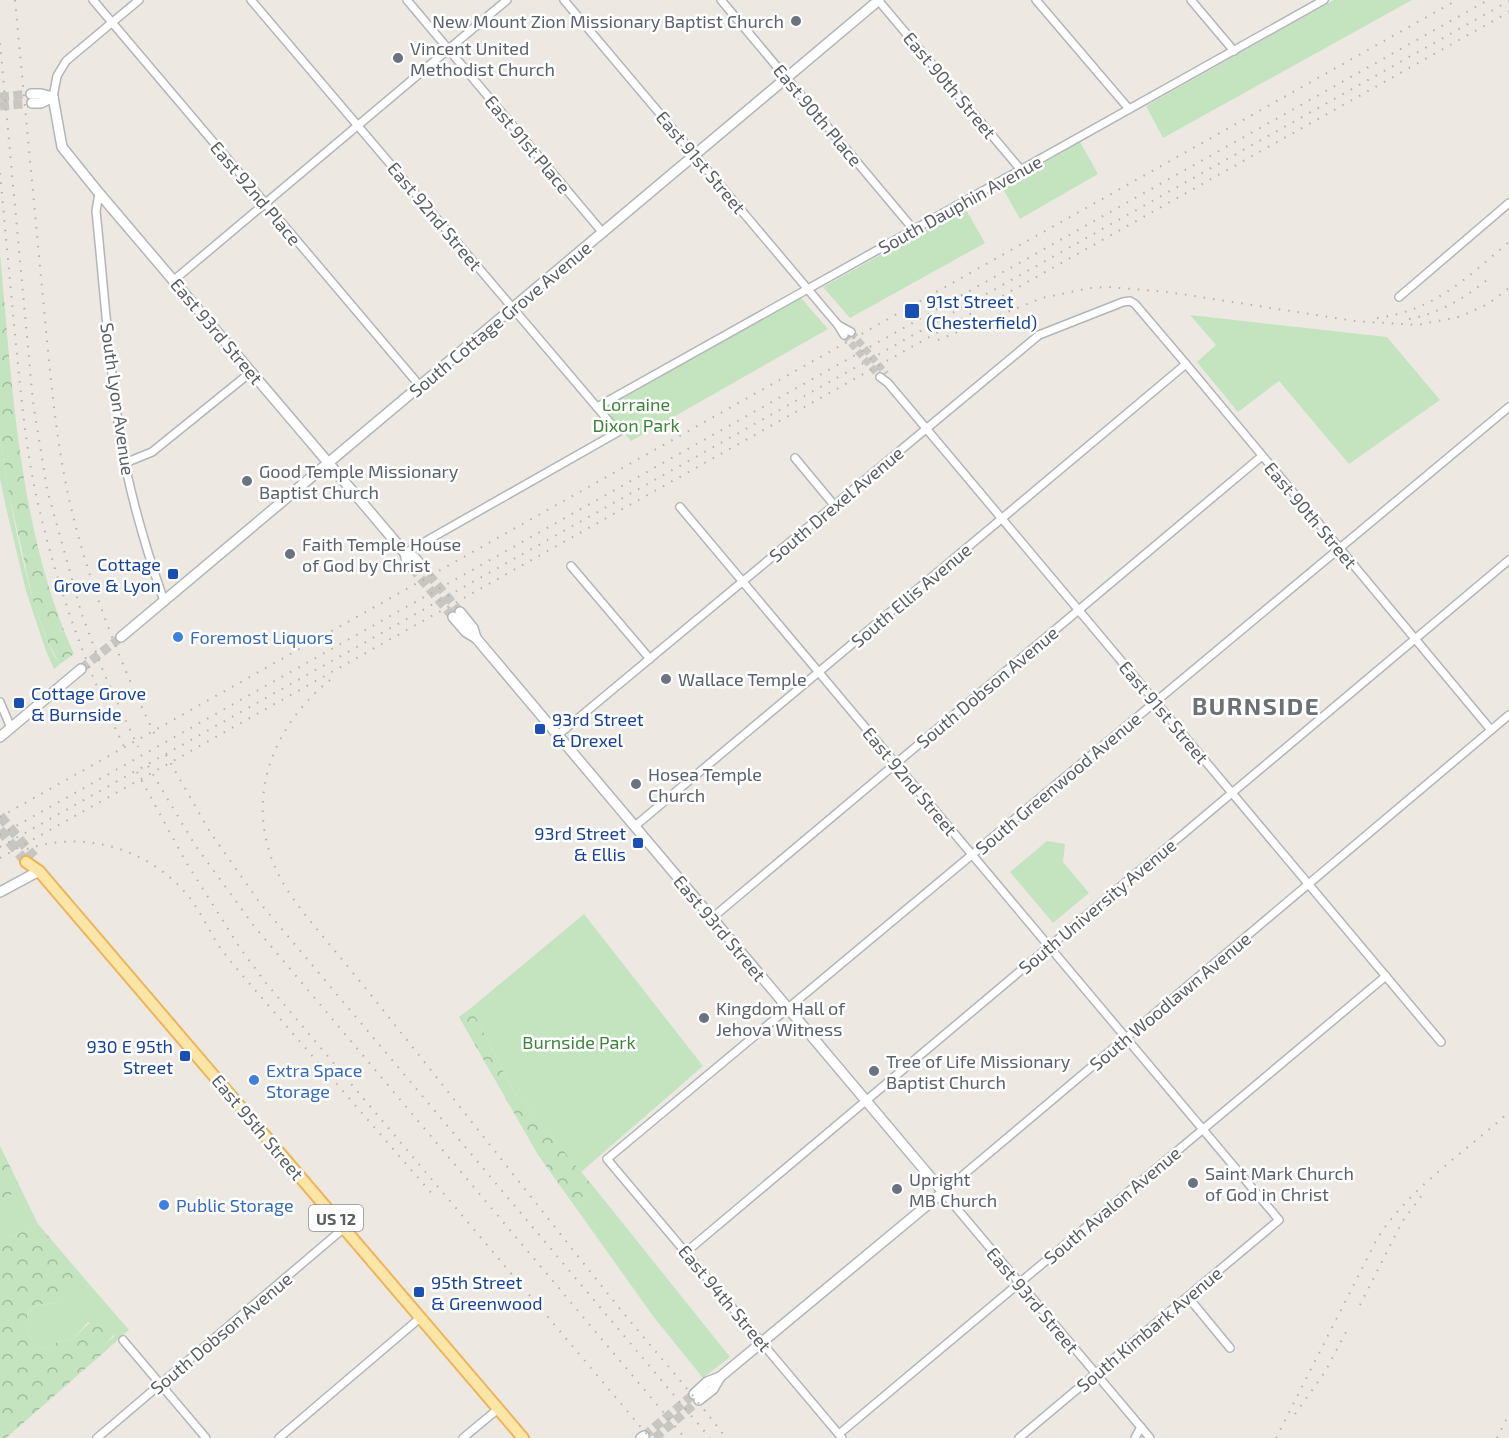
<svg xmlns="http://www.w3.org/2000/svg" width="1509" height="1438" font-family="'Exo 2',sans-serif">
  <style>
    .green { fill: #c3e4bf }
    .forest { fill: url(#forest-crowns) }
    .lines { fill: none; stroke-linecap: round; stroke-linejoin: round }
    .street-tunnel { stroke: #c8c6c2; stroke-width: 7; stroke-dasharray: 7 3.5; stroke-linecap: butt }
    .secondary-tunnel { stroke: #c8c6c2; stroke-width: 9; stroke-dasharray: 9 4.5; stroke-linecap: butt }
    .primary-tunnel { stroke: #c8c6c2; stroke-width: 10; stroke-dasharray: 10 5; stroke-linecap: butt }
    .street-casing { stroke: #b2b5b9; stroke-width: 10 }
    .secondary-casing { stroke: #b1b6b9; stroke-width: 12 }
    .primary-casing { stroke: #edb45b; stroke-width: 14 }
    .street { stroke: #fff; stroke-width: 7 }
    .secondary { stroke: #fff; stroke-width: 9 }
    .primary { stroke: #fce6a7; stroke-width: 10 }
    .rail { stroke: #b1b2b2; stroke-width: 2; stroke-dasharray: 1.5 8; stroke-linecap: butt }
    .worship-dot { fill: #6b7280; stroke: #fff; stroke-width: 2 }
    .transit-dot { fill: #1a4fb4; stroke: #fff; stroke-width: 2 }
    .shop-dot { fill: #3f7fe0; stroke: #fff; stroke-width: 2 }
    .labels { text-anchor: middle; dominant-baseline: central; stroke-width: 5; stroke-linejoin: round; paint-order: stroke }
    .shield { fill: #fff; stroke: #8c8f91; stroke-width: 1.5 }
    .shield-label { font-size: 16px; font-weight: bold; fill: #5a5f62 }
    .worship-label { font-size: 18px; fill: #5b616d; stroke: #fff; text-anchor: start }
    .street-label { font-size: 18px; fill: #5a5f62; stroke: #fff }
    .transit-label { font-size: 18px; fill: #164399; stroke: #fff; text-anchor: start }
    .park-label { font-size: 18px; fill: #3c8438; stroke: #fff }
    .shop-label { font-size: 18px; fill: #366cbe; stroke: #fff; text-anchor: start }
    .district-label { font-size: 24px; font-weight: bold; letter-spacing: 1.5px; fill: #6b7174; stroke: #fff }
  </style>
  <defs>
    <pattern id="forest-crowns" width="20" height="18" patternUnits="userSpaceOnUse" patternTransform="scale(1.5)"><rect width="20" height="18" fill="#c3e4bf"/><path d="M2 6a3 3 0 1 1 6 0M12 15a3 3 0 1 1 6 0" fill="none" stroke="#a1bc9f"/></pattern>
  </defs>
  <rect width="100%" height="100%" fill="#ede9e2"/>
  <g class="green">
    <path d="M1334,0H1412L1163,138L1146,106Z"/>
    <path d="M1080,142L1098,174L1020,219L1002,187Z"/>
    <path d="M965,208L985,243L850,318L823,287Z"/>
    <path d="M801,298L828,329L631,441L603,409Z"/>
    <path d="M1190,315L1387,337L1440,400L1349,464L1279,381L1238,412L1197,362L1216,345Z"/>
    <path d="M0,437C9,498 20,560 39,618C45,635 49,650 60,664L54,669L46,651L26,591L8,516L0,479Z"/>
    <path d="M1047,841L1065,844L1063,862L1089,893L1053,923L1010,872Z"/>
    <path d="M584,914L703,1066L581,1172L512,1089L471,1008Z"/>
    <path d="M19,1185L38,1224L11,1237L6,1236L0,1240V1202L12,1194Z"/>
    <path d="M597,1191L730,1357L703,1378L653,1316L576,1208Z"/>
    <path d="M90,1285L129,1330L101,1355C100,1346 109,1341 115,1336L88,1322L72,1340C58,1338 52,1347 39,1349C29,1341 20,1315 34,1307C42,1303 50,1305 58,1302C64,1300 68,1293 72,1289C77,1285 84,1287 90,1285Z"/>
  </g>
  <g class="forest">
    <path d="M0,253C12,383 19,534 74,654L60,664L48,643L33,600L9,494L0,437Z"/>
    <path d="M471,1008L512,1089L597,1191L576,1208L538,1155L459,1017Z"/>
    <path d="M0,1146L19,1185L12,1194L0,1202Z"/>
    <path d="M38,1224L90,1285C84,1287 77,1285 72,1290C67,1294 65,1300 58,1302C49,1305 37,1302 30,1310C22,1320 30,1342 39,1349C52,1347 58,1338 72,1340C84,1329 102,1303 117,1328C114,1339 101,1343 101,1355L6,1438H0V1240L6,1235L11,1237Z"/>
  </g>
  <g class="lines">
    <g class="street-tunnel">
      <path d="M851,332L886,374"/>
      <path d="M844,335L880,377"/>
    </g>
    <g class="secondary-tunnel">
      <path d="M0,97L31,94"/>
      <path d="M0,106L32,103"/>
      <path d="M420,564L460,612"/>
      <path d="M412,568L453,617"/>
      <path d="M81,669L121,637"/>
      <path d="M644,1436L694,1394"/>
      <path d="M655,1438L699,1400"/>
    </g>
    <g class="primary-tunnel">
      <path d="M0,816L34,857"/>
      <path d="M0,830L26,862"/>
    </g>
    <defs>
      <g id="street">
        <path d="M93,0L420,386"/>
        <path d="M251,0L618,432L405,553"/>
        <path d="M407,0L603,233"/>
        <path d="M564,0L838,325L844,335"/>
        <path d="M721,0L914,230"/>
        <path d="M878,0L1021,170"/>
        <path d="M1036,0L1129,109"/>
        <path d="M1191,0L1234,51"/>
        <path d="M53,97L57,76L66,61L139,0"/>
        <path d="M99,193L96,211C104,288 109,366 121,442C130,497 146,549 164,601"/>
        <path d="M174,280L507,0"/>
        <path d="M1399,297L1509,203"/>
        <path d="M838,325L851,332"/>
        <path d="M880,377L888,383L1441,1042"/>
        <path d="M597,407L1324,0"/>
        <path d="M795,458L834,505"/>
        <path d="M125,463L152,452L251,372"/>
        <path d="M680,507L1279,1220L1019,1438"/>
        <path d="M571,566L650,659"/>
        <path d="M0,702L11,728"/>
        <path d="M558,735L1039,335L1123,302L1130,301L1135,304L1186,364L1491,730"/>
        <path d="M635,826L1186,364"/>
        <path d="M712,918L1262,456"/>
        <path d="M686,1252L1509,560"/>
        <path d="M1188,1297L1230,1348"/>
        <path d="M123,1340L206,1438"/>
        <path d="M839,1434L1386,976"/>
        <path d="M97,1438L344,1228"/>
        <path d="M279,1438L420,1318"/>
        <path d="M463,1438L498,1409"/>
        <path d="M842,1438L607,1159L1509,407"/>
        <path d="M1135,1438L1141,1427"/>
        <path d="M1150,1438L943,1192L1509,715"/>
      </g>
      <g id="secondary">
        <path d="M31,94H41L53,97"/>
        <path d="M53,97L62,147L99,193L405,553L414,557L420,564"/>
        <path d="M32,103H41L53,97"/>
        <path d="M405,553L407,562L412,568"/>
        <path d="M460,612L473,628L476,638"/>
        <path d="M453,617L466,632L476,638L943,1192L720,1377L713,1389L699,1400"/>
        <path d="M121,637L879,0"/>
        <path d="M0,737L81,669"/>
        <path d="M0,892L39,871"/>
        <path d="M694,1394L707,1382L720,1377"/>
        <path d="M641,1438L644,1436"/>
      </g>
      <path id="primary" d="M26,862L39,871L523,1438"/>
    </defs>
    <use href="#street" class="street-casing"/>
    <use href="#secondary" class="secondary-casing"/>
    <use href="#primary" class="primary-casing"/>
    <use href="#street" class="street"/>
    <use href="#secondary" class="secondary"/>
    <use href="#primary" class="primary"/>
    <g class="rail">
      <path d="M15,0C24,96 33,192 42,288C49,359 54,430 69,499C88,582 119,661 156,737"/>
      <path d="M0,43L33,402L47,489L81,612L103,671L138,747"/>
      <path d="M0,173C5,227 10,281 15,335C20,384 24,432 33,480C52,575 85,666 127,753"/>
      <path d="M1377,318C1436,310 1466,278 1509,242"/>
      <path d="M1409,319C1440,313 1463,299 1487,280"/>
      <path d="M938,340L1042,298L1090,288L1108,287L1168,292L1355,321L1417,325L1459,317L1488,304L1509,288"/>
      <path d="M330,680C280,720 250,782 268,847C278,886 305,914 330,945C349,968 368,991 387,1015C462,1109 537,1205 612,1299C650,1346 690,1390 726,1438"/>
      <path d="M166,755L210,832L260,903L710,1438"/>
      <path d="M148,766L195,845L254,926L685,1438"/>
      <path d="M137,772L186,862L240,948L266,983L650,1438"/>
      <path d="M0,817L1457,0"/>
      <path d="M0,835L1488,0"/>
      <path d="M0,847L1509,1"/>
      <path d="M27,849C87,829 151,850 190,898C201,913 209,930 219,946C226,956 234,965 242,975L434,1196"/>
      <path d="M0,858L1509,12"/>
      <path d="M1360,1305L1402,1222L1422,1195"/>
      <path d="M1295,1414L1325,1372L1346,1332"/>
      <path d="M1276,1438L1378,1237C1412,1186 1464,1153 1509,1112"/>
      <path d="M1497,1438L1509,1414"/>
    </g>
  </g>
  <g class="worship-dot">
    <circle cx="796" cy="21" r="6"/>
    <circle cx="398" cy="58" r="6"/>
    <circle cx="247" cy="481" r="6"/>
    <circle cx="290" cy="554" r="6"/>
    <circle cx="666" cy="679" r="6"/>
    <circle cx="636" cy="784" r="6"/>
    <circle cx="704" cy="1018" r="6"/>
    <circle cx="874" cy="1071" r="6"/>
    <circle cx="1193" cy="1183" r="6"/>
    <circle cx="897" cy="1189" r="6"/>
  </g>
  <g class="transit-dot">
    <rect x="904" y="303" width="16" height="16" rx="3"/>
    <rect x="167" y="568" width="12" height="12" rx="3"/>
    <rect x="13" y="697" width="12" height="12" rx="3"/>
    <rect x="534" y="723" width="12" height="12" rx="3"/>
    <rect x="632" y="837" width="12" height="12" rx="3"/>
    <rect x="179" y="1050" width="12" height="12" rx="3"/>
    <rect x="413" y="1286" width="12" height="12" rx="3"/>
  </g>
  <g class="shop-dot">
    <circle cx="178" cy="637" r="6"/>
    <circle cx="254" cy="1080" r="6"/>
    <circle cx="164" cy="1205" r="6"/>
  </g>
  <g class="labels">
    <rect class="shield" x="309" y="1205" width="54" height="26" rx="4.5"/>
    <g class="shield-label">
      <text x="336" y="1218">US 12</text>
    </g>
    <g class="worship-label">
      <text x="784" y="21" text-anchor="end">New Mount Zion Missionary Baptist Church</text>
      <text x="410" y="48">Vincent United<tspan x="410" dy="21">Methodist Church</tspan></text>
      <text x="259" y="471">Good Temple Missionary<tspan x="259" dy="21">Baptist Church</tspan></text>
      <text x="302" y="544">Faith Temple House<tspan x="302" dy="21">of God by Christ</tspan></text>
      <text x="678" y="679">Wallace Temple</text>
      <text x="648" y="774">Hosea Temple<tspan x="648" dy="21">Church</tspan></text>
      <text x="716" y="1008">Kingdom Hall of<tspan x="716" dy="21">Jehova Witness</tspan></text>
      <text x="886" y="1061">Tree of Life Missionary<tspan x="886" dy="21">Baptist Church</tspan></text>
      <text x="1205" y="1173">Saint Mark Church<tspan x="1205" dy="21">of God in Christ</tspan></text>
      <text x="909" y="1179">Upright<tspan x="909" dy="21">MB Church</tspan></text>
    </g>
    <g class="street-label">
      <text transform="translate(950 85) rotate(50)">East 90th Street</text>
      <text transform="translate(818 115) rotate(50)">East 90th Place</text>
      <text transform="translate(528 144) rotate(50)">East 91st Place</text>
      <text transform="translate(701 162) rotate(50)">East 91st Street</text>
      <text transform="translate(256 193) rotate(50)">East 92nd Place</text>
      <text transform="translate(960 204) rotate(-29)">South Dauphin Avenue</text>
      <text transform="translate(435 216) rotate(50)">East 92nd Street</text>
      <text transform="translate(500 319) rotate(-40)">South Cottage Grove Avenue</text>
      <text transform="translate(217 331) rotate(50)">East 93rd Street</text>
      <text transform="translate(118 399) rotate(82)">South Lyon Avenue</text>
      <text transform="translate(836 504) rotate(-40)">South Drexel Avenue</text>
      <text transform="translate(1311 515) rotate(50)">East 90th Street</text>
      <text transform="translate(911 595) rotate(-40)">South Ellis Avenue</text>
      <text transform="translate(987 687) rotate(-40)">South Dobson Avenue</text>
      <text transform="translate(1164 712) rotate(50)">East 91st Street</text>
      <text transform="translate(910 781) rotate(50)">East 92nd Street</text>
      <text transform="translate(1058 783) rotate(-40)">South Greenwood Avenue</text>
      <text transform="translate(1097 906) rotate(-40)">South University Avenue</text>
      <text transform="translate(720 928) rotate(50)">East 93rd Street</text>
      <text transform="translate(1170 1001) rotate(-40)">South Woodlawn Avenue</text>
      <text transform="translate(258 1127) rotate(50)">East 95th Street</text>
      <text transform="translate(1112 1205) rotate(-40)">South Avalon Avenue</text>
      <text transform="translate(725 1298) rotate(50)">East 94th Street</text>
      <text transform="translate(1033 1300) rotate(50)">East 93rd Street</text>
      <text transform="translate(1149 1329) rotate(-40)">South Kimbark Avenue</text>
      <text transform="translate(221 1333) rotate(-40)">South Dobson Avenue</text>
    </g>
    <g class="transit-label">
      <text x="926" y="301">91st Street<tspan x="926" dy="21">(Chesterfield)</tspan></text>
      <text x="161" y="564" text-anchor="end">Cottage<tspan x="161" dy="21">Grove &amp; Lyon</tspan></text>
      <text x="31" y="693">Cottage Grove<tspan x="31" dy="21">&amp; Burnside</tspan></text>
      <text x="552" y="719">93rd Street<tspan x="552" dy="21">&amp; Drexel</tspan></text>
      <text x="626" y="833" text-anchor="end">93rd Street<tspan x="626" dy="21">&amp; Ellis</tspan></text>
      <text x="173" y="1046" text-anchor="end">930 E 95th<tspan x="173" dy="21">Street</tspan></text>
      <text x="431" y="1282">95th Street<tspan x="431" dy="21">&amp; Greenwood</tspan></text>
    </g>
    <g class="park-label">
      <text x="636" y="404">Lorraine<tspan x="636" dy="21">Dixon Park</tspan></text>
      <text x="579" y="1042">Burnside Park</text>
    </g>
    <g class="shop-label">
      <text x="190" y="637">Foremost Liquors</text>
      <text x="266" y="1070">Extra Space<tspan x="266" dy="21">Storage</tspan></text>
      <text x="176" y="1205">Public Storage</text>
    </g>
    <g class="district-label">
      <text x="1256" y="705">BURNSIDE</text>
    </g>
  </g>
</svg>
